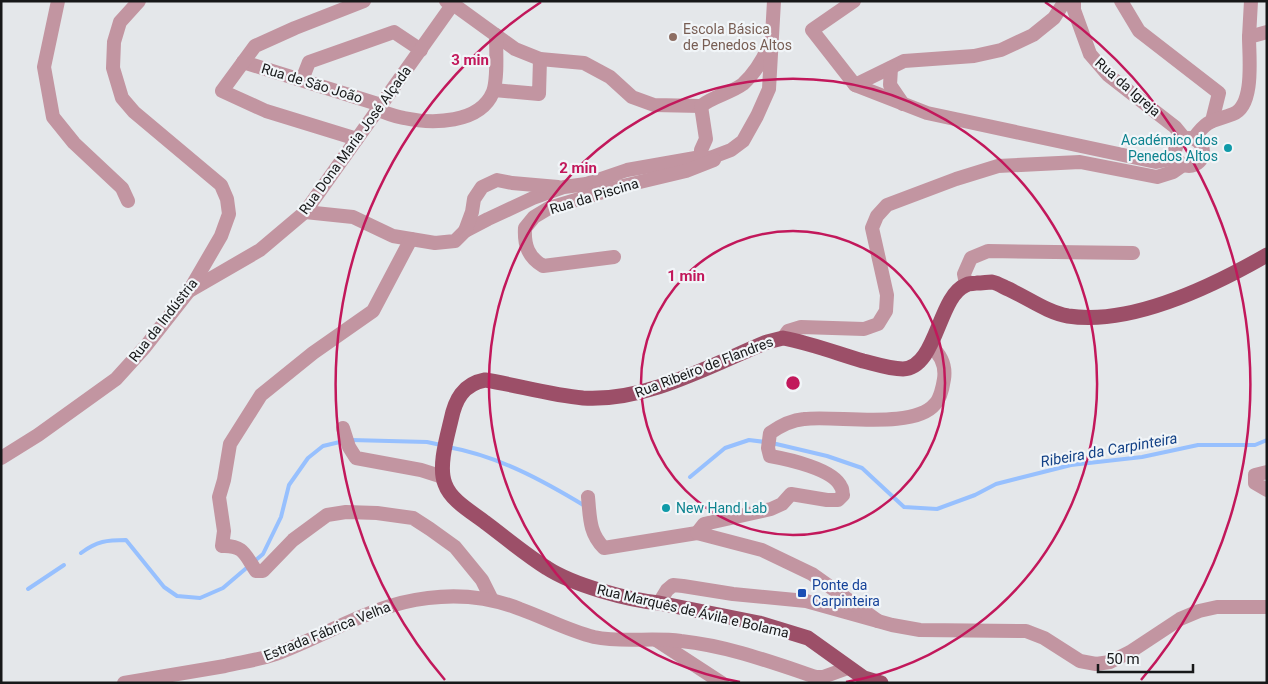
<svg xmlns="http://www.w3.org/2000/svg" width="1268" height="684" font-family="Roboto,sans-serif">
  <style>
    .lines { fill: none; stroke-linecap: round; stroke-linejoin: round }
    .stream { stroke: #97c0fe; stroke-width: 4 }
    .minor { stroke: #c295a1; stroke-width: 14 }
    .major { stroke: #9c4f68; stroke-width: 15 }
    .ring { fill: none; stroke: #c2185b; stroke-width: 2.5 }
    .education-dot { fill: #8d6e63; stroke: #f1f5f8; stroke-width: 2 }
    .culture-dot { fill: #0f9aa8; stroke: #f1f5f8; stroke-width: 2 }
    .transit-dot { fill: #1a4fb4; stroke: #f1f5f8; stroke-width: 2 }
    .labels { text-anchor: middle; dominant-baseline: central; stroke-width: 4.5; stroke-linejoin: round; paint-order: stroke }
    .education-label { font-size: 14px; fill: #785e54; stroke: #f1f5f8; text-anchor: start }
    .street-label { font-size: 14px; fill: #171819; stroke: #f1f5f8 }
    .culture-label { font-size: 14px; fill: #0d838f; stroke: #f1f5f8; text-anchor: end }
    .transit-label { font-size: 14px; fill: #164399; stroke: #f1f5f8; text-anchor: start }
    .water-label { font-size: 15px; font-style: italic; fill: #144286; stroke: #f1f5f8 }
    .centre { fill: #c2185b; stroke: #f1f5f8; stroke-width: 2.5 }
    .ring-label { font-size: 15px; text-anchor: middle; font-weight: bold; fill: #c2185b; stroke: #f1f5f8; stroke-width: 4.5; stroke-linejoin: round; paint-order: stroke }
  </style>
  <rect width="100%" height="100%" fill="#e4e7ea"/>
  <g class="lines">
    <g class="stream">
      <path d="M351,440L427,442L441,445"/>
      <path d="M772,443L827,456L862,468L904,507L937,509L975,495L996,484L1071,465L1142,457L1198,445H1255L1267,440"/>
      <path d="M448,447C498,456 542,480 585,506"/>
      <path d="M690,477L725,448L749,440L765,442"/>
      <path d="M81,553C97,541 107,540 126,540L164,587L177,596L200,598L223,588L263,554L281,517L289,485L308,458L323,446L344,441"/>
      <path d="M28,589L64,565"/>
    </g>
    <g class="minor">
      <path d="M58,1L44,67L53,117L74,143L122,188L128,201"/>
      <path d="M446,1L453,4L515,49L540,59L584,63L610,77L632,97L654,105L701,106"/>
      <path d="M854,1L812,30L855,85L904,61L974,56L1001,50L1033,35L1054,18L1065,1"/>
      <path d="M1074,1V10L1090,54L1108,75L1175,127L1184,138"/>
      <path d="M1121,1L1139,31L1219,93L1212,121"/>
      <path d="M1249,37L1251,1"/>
      <path d="M243,62L381,105"/>
      <path d="M891,68L890,85L903,104"/>
      <path d="M302,80L309,62L394,32L421,50"/>
      <path d="M855,85L927,113L1156,162L1176,158"/>
      <path d="M494,90L539,94L540,59"/>
      <path d="M701,106C714,96 731,93 743,84C754,74 762,61 768,48"/>
      <path d="M701,106L706,139L701,150V157"/>
      <path d="M378,110C386,113 395,117 404,118C432,124 480,124 493,92C498,79 496,50 496,35"/>
      <circle cx="1189" cy="152" r="14"/>
      <path d="M1194,138C1209,118 1212,122 1233,114C1255,106 1249,56 1249,37L1267,32"/>
      <path d="M357,139L266,111L222,91L255,46L295,28L364,1"/>
      <path d="M305,212L353,217L393,236L435,243L455,241L465,231L488,219L533,198L564,187L586,184L627,170L701,157L710,158L731,150L743,141L757,116L769,89L774,1"/>
      <path d="M465,231L472,212L474,199L482,187L497,180L512,183L558,187"/>
      <path d="M411,239L373,311L313,353L261,395L230,444L224,480L219,497L224,531L222,546C244,545 245,555 256,571H263L293,540L327,515L346,512L377,513L413,518L430,529L455,547L482,580L492,600"/>
      <path d="M614,257L543,266C528,257 524,245 525,228L534,217L549,208L623,186L686,171L714,160"/>
      <path d="M966,284L964,274L971,258L988,251L1133,253"/>
      <path d="M191,290L260,250L305,212L455,1"/>
      <path d="M783,338L788,331L801,327L864,329L878,324L886,311L887,295L872,228L877,216L887,205L956,179L998,166L1080,162L1157,177L1173,172L1183,165"/>
      <path d="M343,428L349,447L356,458L421,470L443,477"/>
      <path d="M1,458L38,435L116,379L145,347L189,291L221,236L229,214L227,199L221,185L134,112L122,98L113,68L114,42L120,22L139,1"/>
      <path d="M1267,472L1255,475V483L1267,490"/>
      <path d="M588,497C590,517 589,533 604,548L697,533"/>
      <path d="M659,603L667,590L673,585L683,586L733,594L806,601L892,625L920,630L1026,631L1044,638L1080,661L1096,664L1110,662L1130,652L1180,619L1199,611L1217,607H1267"/>
      <path d="M878,621L812,574L762,550L697,533L704,524L771,509L782,504L791,494L827,500H838L843,495C842,492 843,489 841,487C834,469 787,459 770,456L768,448L770,433C780,426 792,420 804,419C836,415 914,430 935,404C940,399 943,386 944,379C946,366 941,355 931,346"/>
      <path d="M656,640L722,683"/>
      <path d="M124,683C158,677 191,672 225,666C242,662 259,660 276,654C327,635 373,604 428,598C460,594 490,597 520,609C545,618 569,631 594,637C623,643 652,637 681,641C728,646 771,662 816,677H823L848,668"/>
    </g>
    <path class="major" d="M881,683L864,678L808,638L759,623L659,603C628,600 573,585 547,568C526,555 506,538 486,523C472,512 451,501 445,484C438,467 447,437 451,420C455,400 463,384 485,380C517,385 550,395 583,398C646,402 709,366 767,342L783,338C810,343 836,353 863,361C875,364 890,369 903,369C937,368 938,296 966,285C969,283 974,284 977,283C982,283 988,282 992,282C997,283 1002,286 1006,288C1027,297 1046,312 1068,316C1132,326 1213,286 1267,255"/>
  </g>
  <g class="ring">
    <circle cx="793" cy="383" r="152"/>
    <path d="M740 682A304 304 0 1 1 846 682"/>
    <path d="M445 680A457 457 0 0 1 541 2M1045 2A457 457 0 0 1 1141 680"/>
  </g>
  <circle class="education-dot" cx="673" cy="37" r="5"/>
  <g class="culture-dot">
    <circle cx="1228" cy="148" r="5"/>
    <circle cx="666" cy="508" r="5"/>
  </g>
  <rect class="transit-dot" x="797" y="588" width="10" height="10" rx="2.5"/>
  <g class="labels">
    <g class="education-label">
      <text x="683" y="29">Escola Básica<tspan x="683" dy="16">de Penedos Altos</tspan></text>
    </g>
    <g class="street-label">
      <text transform="translate(312 83) rotate(17)">Rua de São João</text>
      <text transform="translate(1128 87) rotate(41)">Rua da Igreja</text>
      <text transform="translate(355 140) rotate(-54)">Rua Dona Maria José Alçada</text>
      <text transform="translate(594 196) rotate(-17)">Rua da Piscina</text>
      <text transform="translate(163 320) rotate(-52)">Rua da Indústria</text>
      <text transform="translate(704 367) rotate(-21)">Rua Ribeiro de Flandres</text>
      <text transform="translate(693 611) rotate(13)">Rua Marquês de Ávila e Bolama</text>
      <text transform="translate(327 631) rotate(-22)">Estrada Fábrica Velha</text>
    </g>
    <g class="culture-label">
      <text x="1218" y="140">Académico dos<tspan x="1218" dy="16">Penedos Altos</tspan></text>
      <text x="676" y="508" text-anchor="start">New Hand Lab</text>
    </g>
    <g class="transit-label">
      <text x="812" y="585">Ponte da<tspan x="812" dy="16">Carpinteira</tspan></text>
    </g>
    <g class="water-label">
      <text transform="translate(1109 450) rotate(-10)">Ribeira da Carpinteira</text>
    </g>
  </g>
  <circle cx="793" cy="383" r="8" class="centre"/>
  <g class="ring-label">
    <text x="470" y="65">3 min</text>
    <text x="578" y="173">2 min</text>
    <text x="686" y="281">1 min</text>
  </g>
  <rect width="1268" height="684" fill="none" stroke="#171819" stroke-width="5"/>
  <path d="M1098 664v8h95v-8" fill="none" stroke="#171819" stroke-width="2.5"/>
  <text x="1106" y="664" font-size="15" fill="#171819" stroke="#f1f5f8" stroke-width="4" paint-order="stroke">50 m</text>
</svg>
